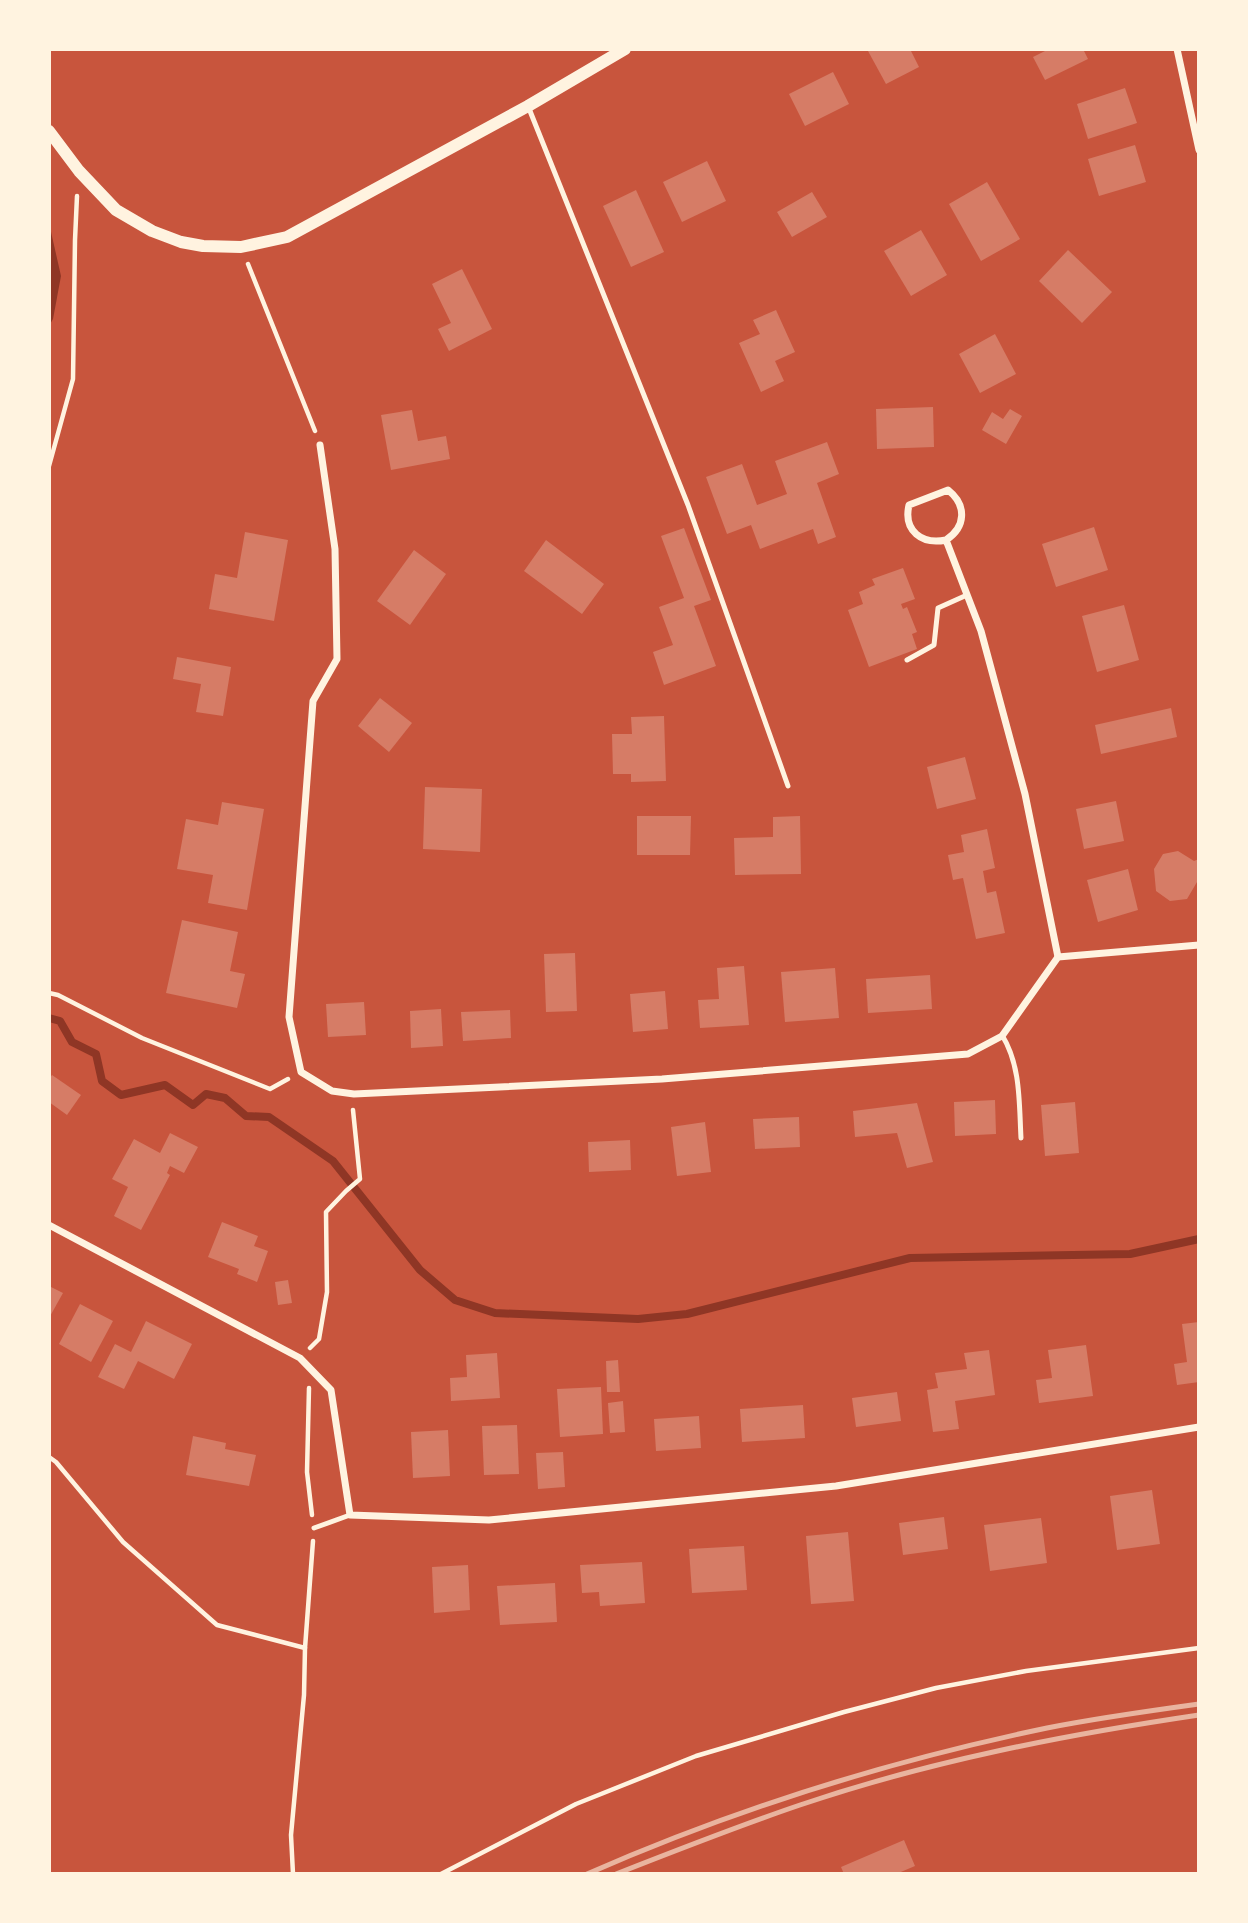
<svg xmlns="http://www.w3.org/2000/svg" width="1248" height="1923" font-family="Cabin,sans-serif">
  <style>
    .water { fill: #8f3625 }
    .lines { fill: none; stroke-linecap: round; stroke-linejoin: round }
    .stream { stroke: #8f3625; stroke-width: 8 }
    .building { fill: #d67c66 }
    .path { stroke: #fff3e0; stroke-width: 4.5 }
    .service { stroke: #fff3e0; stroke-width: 5 }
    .minor { stroke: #fff3e0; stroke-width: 7 }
    .tertiary { stroke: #fff3e0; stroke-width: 12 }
    .rail { stroke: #e9b49f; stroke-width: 5 }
  </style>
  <rect width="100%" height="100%" fill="#c8553d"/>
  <path class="water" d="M49,223L61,276L53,319L49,326Z"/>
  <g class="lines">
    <path class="stream" d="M49,1018L60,1021L72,1042L96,1054L102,1081L121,1095L165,1085L193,1105L206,1094L225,1098L246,1116L269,1117L333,1161L420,1270L455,1300L495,1313L638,1319L687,1314L910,1258L1130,1254L1199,1239"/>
  </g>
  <g class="building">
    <path d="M872,49H910L919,67L886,84L868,51Z"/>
    <path d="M1049,49H1083L1088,59L1045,80L1033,57Z"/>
    <path d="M833,72L849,104L805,126L789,94Z"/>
    <path d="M1125,88L1137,123L1088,139L1077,104Z"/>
    <path d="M1135,145L1146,182L1099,196L1088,159Z"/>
    <path d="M707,161L726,201L682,222L663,182Z"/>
    <path d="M987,182L1020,239L981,261L949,204Z"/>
    <path d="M636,190L664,252L631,267L603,206Z"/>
    <path d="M812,192L827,217L792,237L777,212Z"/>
    <path d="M921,230L947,275L911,296L884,251Z"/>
    <path d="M1068,250L1112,292L1082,323L1039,281Z"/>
    <path d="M462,269L492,329L449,351L438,329L451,323L432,284Z"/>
    <path d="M776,310L795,352L775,361L784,381L761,392L739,343L760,334L753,320Z"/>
    <path d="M995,334L1016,374L980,393L959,354Z"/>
    <path d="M933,407L934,447L877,449L876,409Z"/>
    <path d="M1010,409L1022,416L1006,444L982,430L992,412L1003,419Z"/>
    <path d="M412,410L418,441L446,436L450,459L391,470L381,415Z"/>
    <path d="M827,442L839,474L817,483L836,537L818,544L813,529L760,549L751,525L727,534L706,477L742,464L757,505L787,494L775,461Z"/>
    <path d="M1094,527L1108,570L1056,587L1042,544Z"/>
    <path d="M684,528L711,600L694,606L716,666L664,685L653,652L673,645L659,607L684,598L661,536Z"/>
    <path d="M245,532L288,540L274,621L209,609L215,574L237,578Z"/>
    <path d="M546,540L604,584L582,614L524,571Z"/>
    <path d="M414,550L446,574L410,625L377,601Z"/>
    <path d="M903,568L915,599L901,604L903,609L907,607L917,632L912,634L917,649L869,667L848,610L863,604L859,592L875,585L872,579Z"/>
    <path d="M1124,605L1139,660L1097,672L1082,616Z"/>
    <path d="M177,657L231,667L223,716L196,712L201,684L173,679Z"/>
    <path d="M380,698L412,723L389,752L358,726Z"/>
    <path d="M1171,708L1177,737L1101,754L1095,725Z"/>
    <path d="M664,716L666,781L631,782V774H613L612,734H632L631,717Z"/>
    <path d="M965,757L976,799L937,809L927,767Z"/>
    <path d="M425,787L482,789L480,852L423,849Z"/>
    <path d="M1116,801L1124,841L1084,849L1076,809Z"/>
    <path d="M222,802L264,809L247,910L208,903L213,875L177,869L186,819L218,825Z"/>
    <path d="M637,816H691L690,855H637Z"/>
    <path d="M800,816L801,874L735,875L734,838L773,837V817Z"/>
    <path d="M987,829L995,868L983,871L987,893L996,891L1005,933L976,939L963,878L953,880L948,855L964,852L961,835Z"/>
    <path d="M1178,851L1194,861L1199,859V882H1197L1187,899L1170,901L1156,891L1154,869L1163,854Z"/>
    <path d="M1128,869L1138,910L1098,922L1087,880Z"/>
    <path d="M182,920L238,932L230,971L245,974L237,1008L166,993Z"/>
    <path d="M575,953L577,1011L546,1012L544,954Z"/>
    <path d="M744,966L749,1025L700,1028L698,1000L719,999L717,968Z"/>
    <path d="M835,968L839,1018L785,1022L781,972Z"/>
    <path d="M930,975L932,1009L868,1013L866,979Z"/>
    <path d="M665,991L668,1029L633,1032L630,994Z"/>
    <path d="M364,1002L366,1035L328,1037L326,1004Z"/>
    <path d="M441,1009L443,1046L411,1048L410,1011Z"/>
    <path d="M510,1010L511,1038L463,1041L461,1012Z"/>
    <path d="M52,1075L81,1095L67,1115L49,1102V1079Z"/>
    <path d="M995,1100L996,1134L955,1136L954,1102Z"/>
    <path d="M1075,1102L1079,1153L1045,1156L1041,1105Z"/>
    <path d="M917,1103L933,1162L907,1168L897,1133L855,1137L853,1111Z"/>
    <path d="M799,1117L800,1147L755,1149L753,1119Z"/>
    <path d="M705,1122L711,1172L677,1176L671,1127Z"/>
    <path d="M170,1133L198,1147L184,1173L170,1166L167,1173L170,1175L141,1230L114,1216L128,1187L112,1179L134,1139L160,1153Z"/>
    <path d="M630,1140L631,1170L589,1172L588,1142Z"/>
    <path d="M222,1222L258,1236L254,1246L268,1251L257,1282L237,1274L239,1269L208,1257Z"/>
    <path d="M288,1280L292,1303L278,1305L275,1282Z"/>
    <path d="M49,1286L63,1293L49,1318Z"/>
    <path d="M80,1304L113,1321L91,1362L59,1344Z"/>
    <path d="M146,1321L192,1344L174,1379L138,1361L124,1389L98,1377L115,1344L131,1352Z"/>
    <path d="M1199,1322V1382L1177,1385L1174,1364L1187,1362L1182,1324Z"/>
    <path d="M1086,1345L1093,1396L1039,1403L1036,1380L1052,1378L1048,1350Z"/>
    <path d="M989,1350L995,1395L955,1401L959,1429L933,1432L927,1390L938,1388L935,1373L967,1369L964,1353Z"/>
    <path d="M497,1353L500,1398L451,1401L450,1378L467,1377L466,1355Z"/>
    <path d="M618,1360L620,1392H607L606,1361Z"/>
    <path d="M601,1387L603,1434L560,1437L557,1389Z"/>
    <path d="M897,1392L901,1421L856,1427L852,1398Z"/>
    <path d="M623,1401L625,1432L610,1433L608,1403Z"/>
    <path d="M803,1405L805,1438L742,1442L740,1409Z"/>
    <path d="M699,1416L701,1448L656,1451L654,1419Z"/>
    <path d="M517,1425L519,1474L484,1475L482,1426Z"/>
    <path d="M448,1430L450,1476L413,1478L411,1432Z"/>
    <path d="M193,1436L226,1443L225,1449L256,1455L249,1486L186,1475Z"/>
    <path d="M563,1452L565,1487L538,1489L536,1453Z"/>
    <path d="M1152,1490L1160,1544L1117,1550L1110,1496Z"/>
    <path d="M944,1517L948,1549L903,1555L899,1523Z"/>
    <path d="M1041,1518L1047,1563L990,1571L984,1525Z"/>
    <path d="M848,1532L854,1601L811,1604L806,1536Z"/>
    <path d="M744,1546L747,1590L692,1593L689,1549Z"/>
    <path d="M642,1562L645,1603L600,1606L599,1592L582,1593L580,1565Z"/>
    <path d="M468,1565L470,1610L434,1613L432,1567Z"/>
    <path d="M555,1583L557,1622L500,1625L497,1586Z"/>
    <path d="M904,1840L915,1866L896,1874H844L841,1867Z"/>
  </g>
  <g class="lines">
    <g class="path">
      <path d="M248,264L315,431"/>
      <path d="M49,466L73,379L75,240L77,196"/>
      <path d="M49,993L58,995L142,1038L270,1089L288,1079"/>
      <path d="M310,1348L319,1339L327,1292L326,1212L346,1191L360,1179L353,1110"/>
      <path d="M309,1388L307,1472L312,1515"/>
      <path d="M49,1457L56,1462L123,1542L217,1625L305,1648"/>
      <path d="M293,1874L291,1835L304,1695L305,1648L313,1541"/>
      <path d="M441,1874L576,1804L696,1756L844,1712L936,1688L1026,1671L1199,1648"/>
    </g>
    <g class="service">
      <path d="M528,106L688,505L788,786"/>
      <path d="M907,660L934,645L938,608L967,595"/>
      <path d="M1002,1035C1021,1066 1019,1103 1021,1138"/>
      <path d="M314,1528L350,1515"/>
    </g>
    <g class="minor">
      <path d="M1177,49L1199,150"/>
      <path d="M320,445L335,549L337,659L313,701L289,1017L301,1072L332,1091L354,1094L662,1079L968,1054L1002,1036L1058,957L1199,945"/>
      <path d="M946,540C922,545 903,531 909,505L948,490C967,505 966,527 946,540L981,631L1025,794L1058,957"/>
      <path d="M49,1225L300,1358L331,1390L350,1515L489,1520L836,1486L1199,1427"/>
    </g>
    <path class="tertiary" d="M49,131L79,171L116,210L152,231L181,242L203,246L241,247L287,237L528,106L625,49"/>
    <g class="rail">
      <path d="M587,1874C735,1809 889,1761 1047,1728C1097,1718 1148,1711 1199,1704"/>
      <path d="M616,1874C677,1850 738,1826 800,1805C930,1761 1064,1735 1199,1715"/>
    </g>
  </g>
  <rect width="1248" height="1923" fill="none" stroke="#fff3e0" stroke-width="102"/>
</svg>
